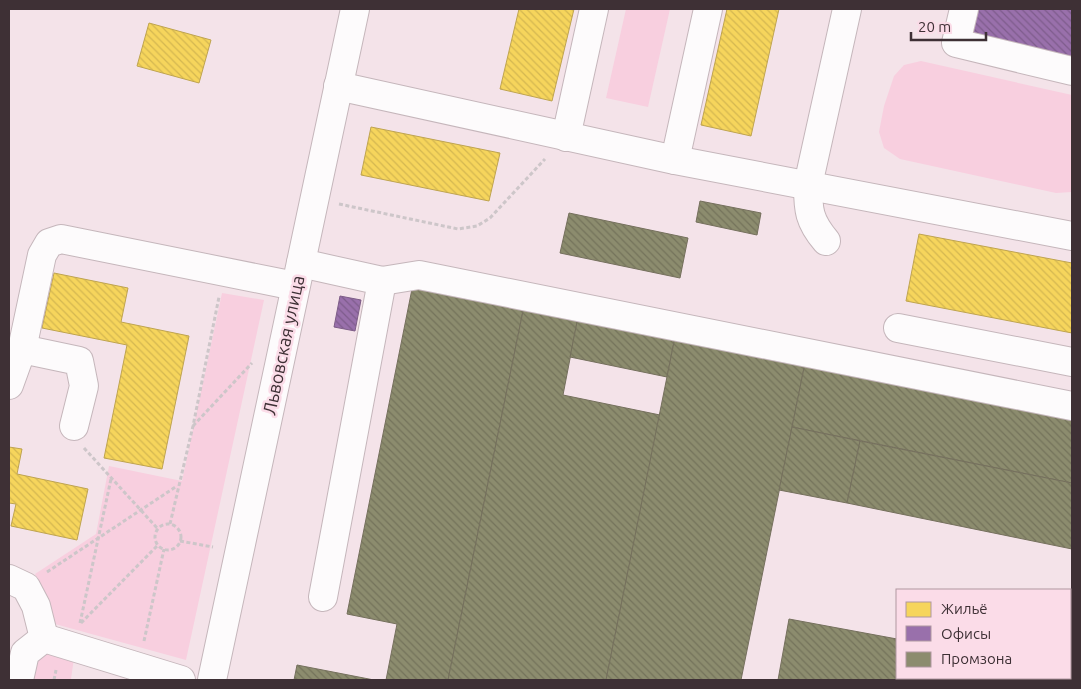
<svg xmlns="http://www.w3.org/2000/svg" width="1081" height="689" font-family="Ubuntu,sans-serif">
  <style>
    .green { fill: #f8cfdf }
    .homes { fill: url(#homes-back-hatch); stroke: #bfa450 }
    .offices { fill: url(#offices-back-hatch); stroke: #7e5d88 }
    .industry { fill: url(#industry-back-hatch); stroke: #75705d }
    .lines { fill: none; stroke-linecap: round; stroke-linejoin: round }
    .minor-casing { stroke: #c5b6bb; stroke-width: 30 }
    .path { stroke: #cdc6c9; stroke-width: 3; stroke-dasharray: 4 2.5; stroke-linecap: butt }
    .minor { stroke: #fdfbfc; stroke-width: 28 }
    .labels { text-anchor: middle; dominant-baseline: central; stroke-width: 5; stroke-linejoin: round; paint-order: stroke }
    .street-label { font-size: 18px; fill: #3e3035; stroke: #fbdce8 }
  </style>
  <defs>
    <pattern id="homes-back-hatch" width="6" height="6" patternUnits="userSpaceOnUse" patternTransform="scale(1.25)"><rect width="6" height="6" fill="#f6d55c"/><path d="M-1 5l2 2M0 0l6 6M5-1l2 2" fill="none" stroke="#d4b751"/></pattern>
    <pattern id="offices-back-hatch" width="6" height="6" patternUnits="userSpaceOnUse" patternTransform="scale(1.25)"><rect width="6" height="6" fill="#9970ab"/><path d="M-1 5l2 2M0 0l6 6M5-1l2 2" fill="none" stroke="#7e5c8c"/></pattern>
    <pattern id="industry-back-hatch" width="6" height="6" patternUnits="userSpaceOnUse" patternTransform="scale(1.25)"><rect width="6" height="6" fill="#8c8c6e"/><path d="M-1 5l2 2M0 0l6 6M5-1l2 2" fill="none" stroke="#74735b"/></pattern>
  </defs>
  <rect width="100%" height="100%" fill="#f4e3e9"/>
  <g class="green">
    <path d="M626,9H670L648,107L606,98Z"/>
    <path d="M921,61L1072,95V192L1056,193L900,159L884,148L879,132L884,106L894,76L904,65Z"/>
    <path d="M222,293L264,300L186,660L55,624L49,599L35,574L96,534L109,466L182,481Z"/>
    <path d="M45,652L74,658L71,679L73,680H27L29,668Z"/>
  </g>
  <g class="homes">
    <path d="M519,9H574L552,101L500,89Z"/>
    <path d="M727,9H779L751,136L701,125Z"/>
    <path d="M149,23L211,40L199,83L137,66Z"/>
    <path d="M371,127L500,153L489,201L361,175Z"/>
    <path d="M919,234L1072,263V333L906,301Z"/>
    <path d="M54,273L128,288L121,322L189,336L162,469L104,458L127,345L42,328Z"/>
    <path d="M9,447L22,449L17,474L88,489L77,540L11,526L16,504L9,503Z"/>
  </g>
  <g class="offices">
    <path d="M976,9H1072V60L970,36Z"/>
    <path d="M340,296L361,300L355,331L334,327Z"/>
  </g>
  <g class="industry">
    <path d="M700,201L761,213L757,235L696,222Z"/>
    <path d="M569,213L688,238L680,278L560,253Z"/>
    <path d="M413,284L524,306L448,680H386L397,624L347,614Z"/>
    <path d="M524,306L578,317L563,395L660,415L606,680H448Z"/>
    <path d="M578,317L675,337L667,377L570,357Z"/>
    <path d="M675,337L805,363L741,680H606Z"/>
    <path d="M805,363L1072,417V483L792,427Z"/>
    <path d="M792,427L860,441L847,503L779,490Z"/>
    <path d="M860,441L1072,483V549L847,503Z"/>
    <path d="M789,619L897,639V678H1070V669L1072,670V680H778Z"/>
    <path d="M297,665L374,680H294Z"/>
  </g>
  <g class="lines">
    <defs>
      <g id="minor">
        <path d="M964,9L956,43L1072,71"/>
        <path d="M338,86L675,160L1072,236"/>
        <path d="M566,137L594,9"/>
        <path d="M675,160L708,9"/>
        <path d="M826,241C809,221 808,210 808,185L847,9"/>
        <path d="M301,263L382,281L323,597"/>
        <path d="M382,281L419,275L1072,406"/>
        <path d="M898,328L1072,362"/>
        <path d="M22,349L79,361L84,386L74,426"/>
        <path d="M9,385L22,349L42,255L49,243L61,239L295,286"/>
        <path d="M9,579L26,587L36,606L44,638"/>
        <path d="M19,680L25,653L44,638L181,680"/>
        <path d="M212,680L355,9"/>
      </g>
    </defs>
    <use href="#minor" class="minor-casing"/>
    <g class="path">
      <path d="M339,204L458,229L477,226L490,218L545,159"/>
      <path d="M193,426L252,363"/>
      <path d="M84,448L158,529"/>
      <path d="M170,524L193,426L219,297"/>
      <circle cx="168" cy="537" r="13"/>
      <path d="M180,541L213,547"/>
      <path d="M47,572L177,486"/>
      <path d="M80,623L111,479"/>
      <path d="M81,623L158,545"/>
      <path d="M144,641L164,549"/>
      <path d="M54,680L56,670"/>
    </g>
    <use href="#minor" class="minor"/>
  </g>
  <g class="labels">
    <g class="street-label">
      <text transform="translate(283 345) rotate(-78)">Львовская улица</text>
    </g>
  </g>
  <rect width="1081" height="689" fill="none" stroke="#3e3035" stroke-width="20"/>
  <rect x="896" y="589" width="175" height="90" fill="#fbdce8" stroke="#af97a0"/>
  <rect x="906" y="602" width="25" height="15" fill="#f6d55c" stroke="#af97a0"/>
  <text x="941" y="614" font-size="15" fill="#3e3035">Жильё</text>
  <rect x="906" y="626" width="25" height="15" fill="#9970ab" stroke="#af97a0"/>
  <text x="941" y="639" font-size="15" fill="#3e3035">Офисы</text>
  <rect x="906" y="652" width="25" height="15" fill="#8c8c6e" stroke="#af97a0"/>
  <text x="941" y="664" font-size="15" fill="#3e3035">Промзона</text>
  <path d="M911 32v8h75v-8" fill="none" stroke="#3e3035" stroke-width="2.5"/>
  <text x="918" y="32" font-size="15" fill="#3e3035" stroke="#fbdce8" stroke-width="4" paint-order="stroke">20 m</text>
</svg>
